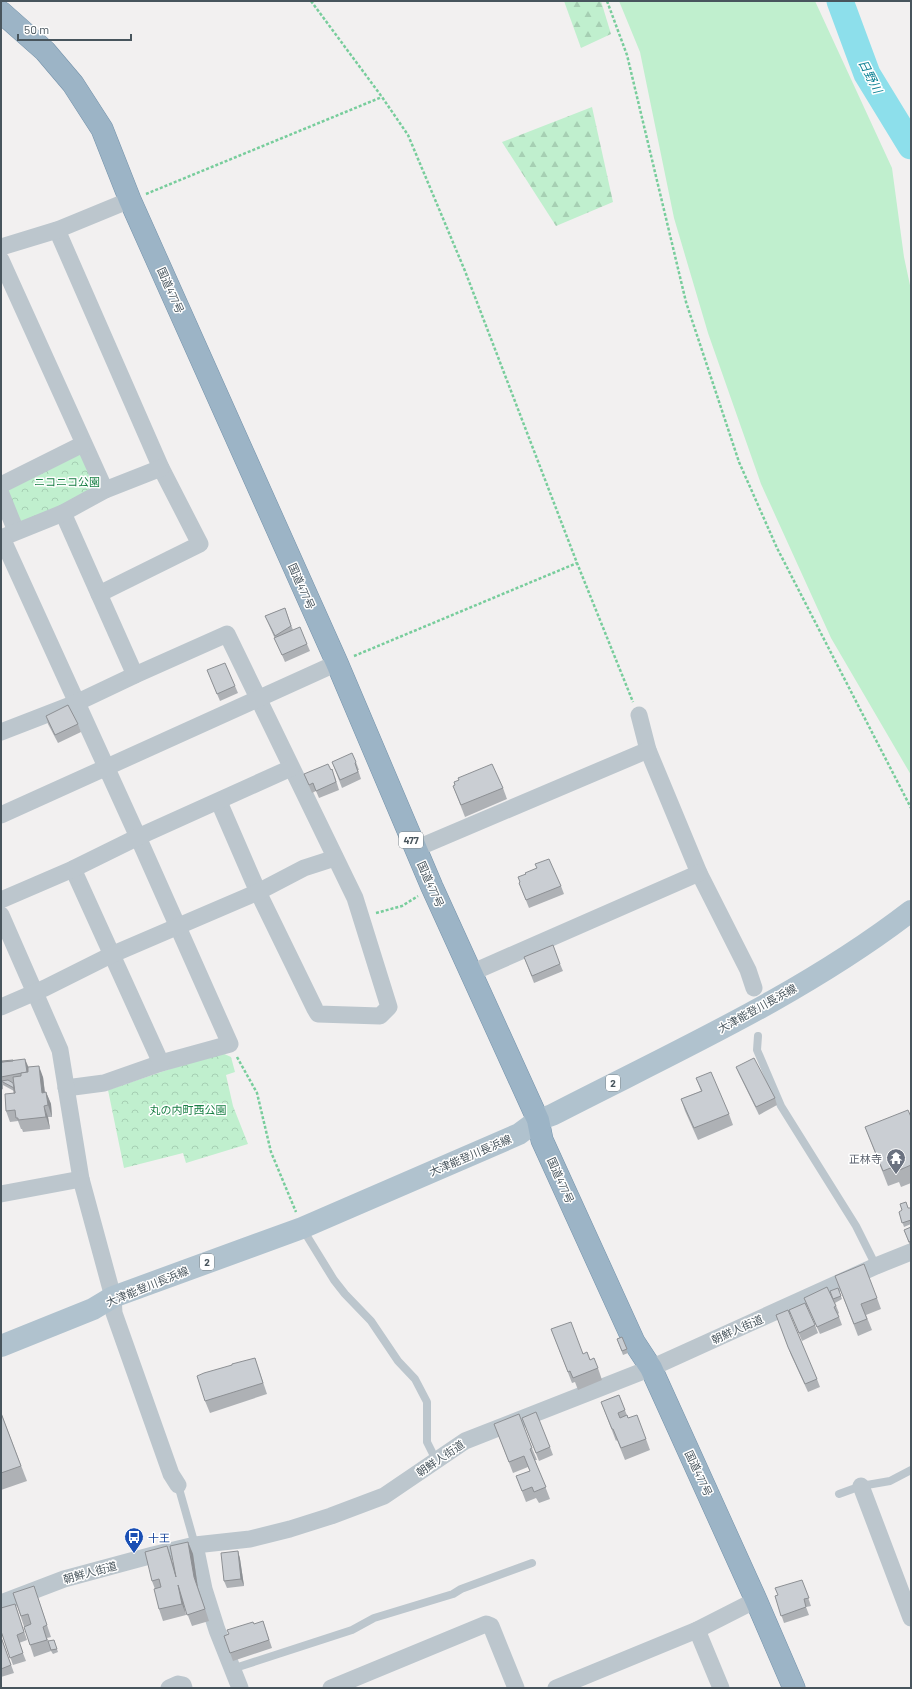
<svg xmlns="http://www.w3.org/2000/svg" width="912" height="1689" font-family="Barlow,'Noto Sans JP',sans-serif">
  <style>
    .grass { fill: #c0efce }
    .forest { fill: url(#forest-firs) }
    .park { fill: url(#park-crowns) }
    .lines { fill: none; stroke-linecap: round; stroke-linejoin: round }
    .river { stroke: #8ddfeb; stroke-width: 27 }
    .trunk-casing { stroke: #7492aa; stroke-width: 23 }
    .path { stroke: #78cd9c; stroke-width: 2.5; stroke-dasharray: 3 2; stroke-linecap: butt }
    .service { stroke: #bcc6cd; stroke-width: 8 }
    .minor { stroke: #bcc6cd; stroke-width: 17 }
    .primary { stroke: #b0c2ce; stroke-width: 22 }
    .trunk { stroke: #9cb4c6; stroke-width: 22 }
    .wall { fill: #aeb1b5 }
    .shaded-wall { fill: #8d9094 }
    .building { fill: #caced3; stroke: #8d9094 }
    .labels { text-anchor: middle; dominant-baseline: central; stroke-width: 3; stroke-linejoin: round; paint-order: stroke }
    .shield { fill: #fff; stroke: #7f888e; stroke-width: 1 }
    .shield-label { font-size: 10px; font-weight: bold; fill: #48555d }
    .street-label { font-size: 11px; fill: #48555d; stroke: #fff }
    .park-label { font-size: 11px; fill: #187f44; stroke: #fff }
    .worship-label { font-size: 11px; fill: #5b616d; stroke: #fff; text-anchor: end }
    .transit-label { font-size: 11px; fill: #164399; stroke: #fff; text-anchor: start }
    .water-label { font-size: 12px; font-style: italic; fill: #0e8294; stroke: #fff }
  </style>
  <defs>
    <pattern id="forest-firs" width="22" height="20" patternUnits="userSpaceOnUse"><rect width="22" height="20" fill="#c0efce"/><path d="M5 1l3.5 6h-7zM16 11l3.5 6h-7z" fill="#a6cfb3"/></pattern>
    <pattern id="park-crowns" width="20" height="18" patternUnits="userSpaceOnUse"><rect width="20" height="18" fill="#c0efce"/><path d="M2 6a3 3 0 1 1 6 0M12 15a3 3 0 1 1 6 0" fill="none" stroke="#a6cfb3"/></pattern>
  </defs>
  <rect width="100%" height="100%" fill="#f2f0f0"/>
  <path class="grass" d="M619,1H815L892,168L904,257L911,290V775L831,638L761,484L708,333L674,218L640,52Z"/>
  <g class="forest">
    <path d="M564,1H601L611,34L581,48Z"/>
    <path d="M592,107L613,202L556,226L502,142Z"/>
  </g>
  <g class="park">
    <path d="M79,452L97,483L94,492L18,525L6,486Z"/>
    <path d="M220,1052L231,1057L235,1072L226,1075L233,1106L248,1144L186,1163L183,1153L124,1168L108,1090Z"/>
  </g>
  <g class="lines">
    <path class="river" d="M840,1L867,74L911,146"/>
    <defs>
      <path id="trunk" d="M1,12L45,51L73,84L102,129L130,200L337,663L432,887L538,1120L542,1140L634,1342L651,1368L756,1600L794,1688"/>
    </defs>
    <use href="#trunk" class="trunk-casing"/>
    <g class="path">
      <path d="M311,1L382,97L408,135L465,271L577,563L633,702"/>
      <path d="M607,1L627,55L686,302L739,462L777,548L911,808"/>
      <path d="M146,194L382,97"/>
      <path d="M354,656L577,563"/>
      <path d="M376,913L402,906L418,896"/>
      <path d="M237,1057L257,1093L271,1152L296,1212"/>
    </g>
    <g class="service">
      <path d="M758,1036L757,1050L781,1106L856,1226L876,1266"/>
      <path d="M302,1228L334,1280L345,1294L371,1321L398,1361L415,1379L427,1402V1442L436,1460"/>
      <path d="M178,1485L195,1545"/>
      <path d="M839,1494L861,1486L890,1481L911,1470"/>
      <path d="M232,1669L352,1630L374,1618L453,1594L461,1589L532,1563"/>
    </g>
    <g class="minor">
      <path d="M57,230L161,468L200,544L99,594"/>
      <path d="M1,247L57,230L130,200"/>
      <path d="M1,260L105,490"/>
      <path d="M1,485L83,444"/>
      <path d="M1,494L16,531"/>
      <path d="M63,513L135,675"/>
      <path d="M1,538L63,513L105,490L161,468"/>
      <path d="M2,538L138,837L230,1044L161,1063L104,1083L66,1088"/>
      <path d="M639,715L648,750L699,873L748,970L754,988"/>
      <path d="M1,732L76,703L135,675L227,634L355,898L389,1007L380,1016L318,1014L315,1009L258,892L219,802"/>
      <path d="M1,815L337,663"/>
      <path d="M415,849L648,750"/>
      <path d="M73,869L161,1063"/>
      <path d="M1,900L73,869L138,837L291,768"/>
      <path d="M1,915L60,1050L81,1179L113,1297L114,1313L171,1474L178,1485"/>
      <path d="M471,973L699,873"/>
      <path d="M1,1007L45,988L111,955L258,892L304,868L335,858"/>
      <path d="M1,1194L81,1179"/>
      <path d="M861,1486L911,1618"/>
      <path d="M195,1545L204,1589L217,1630L240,1688"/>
      <path d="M1,1603L64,1579L153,1555L195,1545L250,1539L290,1529L331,1516L384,1496L465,1441L651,1368L876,1266L911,1252"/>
      <path d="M697,1630L721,1688"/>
      <path d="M169,1688L178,1684L183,1685L184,1688"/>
      <path d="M331,1688L486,1624L491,1626L516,1688"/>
      <path d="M556,1688L697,1630L756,1600"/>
    </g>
    <path class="primary" d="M1,1346L93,1309L113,1297L302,1228L519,1134L538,1120L552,1115C674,1052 802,995 911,911"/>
    <use href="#trunk" class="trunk"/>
  </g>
  <g class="wall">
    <path d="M285,608L293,630L307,644L310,651L285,662L265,616Z"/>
    <path d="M207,670L235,686L238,693L220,701Z"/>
    <path d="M46,716L78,724L81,732L58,743L48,724Z"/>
    <path d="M332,762H356L359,770H358L361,779L342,788Z"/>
    <path d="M331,770L335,777L339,790L319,798L316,791L312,793L304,774Z"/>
    <path d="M453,786L503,788L507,799L465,817Z"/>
    <path d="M519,883L561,886L564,894L529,908Z"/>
    <path d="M524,957L560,964L563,971L534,983Z"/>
    <path d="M14,1060L28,1067L43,1077L45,1092H46L51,1104L52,1117H48L50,1129L23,1132L22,1129H21L18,1121L10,1122L6,1111L14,1093V1091L3,1085V1089L1,1090V1062Z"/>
    <path d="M736,1067L775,1098L777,1105L759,1115L739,1074Z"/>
    <path d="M696,1078L729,1114L733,1125L698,1140L685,1111L681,1099L701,1091Z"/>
    <path d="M911,1117V1183L901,1187L899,1182L888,1186L865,1127Z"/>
    <path d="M911,1208V1224L904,1227L899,1212Z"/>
    <path d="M911,1227V1245L910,1246L904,1230Z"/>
    <path d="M835,1276L877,1298L881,1309L866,1315L872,1330L858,1336Z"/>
    <path d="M838,1288L842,1299L835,1303L839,1313L838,1314L842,1325L820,1334L807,1306L804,1298L831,1296Z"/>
    <path d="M789,1310L815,1325L818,1333L802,1341Z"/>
    <path d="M776,1315L817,1379L820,1387L808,1392L791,1355Z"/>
    <path d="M551,1329L583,1354L598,1368L602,1380L578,1390L575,1382L572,1383Z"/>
    <path d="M622,1337L628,1353L623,1355L617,1339Z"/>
    <path d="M255,1358L267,1394L210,1413L205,1401Z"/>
    <path d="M619,1395L628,1418L646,1439L650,1450L625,1460L617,1440L616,1441L601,1402Z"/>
    <path d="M1,1413L27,1481L1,1490Z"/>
    <path d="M494,1424L532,1448L537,1460H535L550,1499L539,1503L536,1498L526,1502L516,1476L530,1471L528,1467L513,1473Z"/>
    <path d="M525,1426L550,1447L553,1455L539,1461Z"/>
    <path d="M188,1542L193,1554L198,1588L209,1621L192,1626L182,1600L186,1615L163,1621L159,1609L155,1589L152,1581L167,1546L174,1566Z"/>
    <path d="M238,1551L240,1559L244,1586L227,1588L224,1581Z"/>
    <path d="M802,1580L811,1606L806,1607L809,1615L784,1623L775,1596L778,1595Z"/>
    <path d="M13,1593L38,1598L51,1637L47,1638L49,1642L54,1640L58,1652L53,1654L51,1651L34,1657Z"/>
    <path d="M15,1604L27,1640L19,1643L26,1661L13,1665L1,1631Z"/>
    <path d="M263,1621L272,1648L233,1661L224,1636Z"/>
    <path d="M1,1637L14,1673L1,1677Z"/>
  </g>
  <g class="shaded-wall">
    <path d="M25,1059L28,1066L30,1081L27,1073Z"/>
    <path d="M39,1066L43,1077L46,1104L42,1093Z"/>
    <path d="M46,1092L51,1104L52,1117L48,1105Z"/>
    <path d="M44,1106L48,1117L50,1129L46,1117Z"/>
    <path d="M188,1542L193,1554L198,1588L209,1621L194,1577Z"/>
    <path d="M167,1546L171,1558L180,1589L176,1577Z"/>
    <path d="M238,1551L240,1559L244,1586L241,1579Z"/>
    <path d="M178,1585L182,1597L186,1615L182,1604Z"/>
  </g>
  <g class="building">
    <path d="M285,608L291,626L275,636L265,616Z"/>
    <path d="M300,627L307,644L282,655L274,638Z"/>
    <path d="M225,663L235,686L217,694L207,670Z"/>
    <path d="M68,705L78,724L55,735L46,716Z"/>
    <path d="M352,753L356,762L355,763L358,772L340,780L332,762Z"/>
    <path d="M328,764L331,770L332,769L336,782L316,791L313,783L309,785L304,774Z"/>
    <path d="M492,764L503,788L461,805L453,786L455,785L454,782L459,780L458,778Z"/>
    <path d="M549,859L561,886L526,900L519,883L520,882L518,877L526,874L525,873L537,868L535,864Z"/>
    <path d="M553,945L560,964L532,976L524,957Z"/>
    <path d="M754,1058L775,1098L756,1107L736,1067Z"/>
    <path d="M25,1059L27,1072L1,1077V1062Z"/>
    <path d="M13,1060V1061L2,1062V1061Z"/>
    <path d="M39,1066L42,1093L46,1092L48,1105L44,1106L46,1117L18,1120V1118H16L15,1110L6,1111L5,1094L15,1093L13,1077L21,1076V1073L28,1072V1067Z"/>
    <path d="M711,1072L729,1114L694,1128L681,1099L702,1091L696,1078Z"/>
    <path d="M8,1080L13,1083L15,1093H14V1088L1,1081Z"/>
    <path d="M908,1110L911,1117V1165L895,1172L893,1167L883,1171L865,1127Z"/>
    <path d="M906,1202L908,1208H911V1220L902,1223L899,1212L902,1210L900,1204Z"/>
    <path d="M911,1227V1241L909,1242L904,1230Z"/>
    <path d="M864,1264L877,1298L861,1304L867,1319L854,1324L835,1276Z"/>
    <path d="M827,1287L836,1306L834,1307L839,1317L817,1327L804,1298Z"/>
    <path d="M838,1288L841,1296L833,1299L830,1291Z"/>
    <path d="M805,1303L815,1325L799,1333L789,1310Z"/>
    <path d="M788,1310L817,1379L805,1384L788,1347L776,1315Z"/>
    <path d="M571,1322L583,1354L587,1352L590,1360L594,1358L598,1368L573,1378L570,1371L568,1372L551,1329Z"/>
    <path d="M622,1337L627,1349L622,1351L617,1339Z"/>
    <path d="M255,1358L263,1383L205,1401L197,1376L204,1373L232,1365V1364Z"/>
    <path d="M619,1395L625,1410L618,1413L620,1418L627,1415L628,1418L637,1415L646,1439L621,1448L613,1429H612L601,1402Z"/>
    <path d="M536,1412L550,1447L536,1453L522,1418Z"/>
    <path d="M1,1413L21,1466L1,1473Z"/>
    <path d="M519,1414L532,1448L530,1449L546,1487L534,1492L532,1487L522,1491L516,1476L530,1471L524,1456L509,1462L494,1424Z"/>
    <path d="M188,1542L194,1577L205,1609L187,1615L178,1585L182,1604L159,1609L154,1589L161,1587L159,1579L152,1581L145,1552L167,1546L176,1577L170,1546Z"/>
    <path d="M238,1551L241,1579L224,1581L221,1553Z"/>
    <path d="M802,1580L809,1598L804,1599L806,1607L781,1616L775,1596L778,1595L775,1588Z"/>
    <path d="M34,1586L47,1625L43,1627L47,1640L30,1645L24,1627L31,1624L28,1614L21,1616L13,1593Z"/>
    <path d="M15,1604L24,1632L17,1635L23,1653L10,1658L1,1631V1608Z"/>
    <path d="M263,1621L269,1640L230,1653L224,1636L229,1634L227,1630L253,1622L254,1624Z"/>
    <path d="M1,1637L11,1665L1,1669Z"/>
    <path d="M54,1640L57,1649L51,1650L48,1641Z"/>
  </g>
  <defs>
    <symbol id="temple-pin" viewBox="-11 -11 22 30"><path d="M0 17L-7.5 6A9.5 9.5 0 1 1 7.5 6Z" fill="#6b7280" stroke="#fff"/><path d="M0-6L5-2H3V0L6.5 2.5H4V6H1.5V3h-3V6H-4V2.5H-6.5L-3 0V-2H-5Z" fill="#fff"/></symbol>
    <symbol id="bus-pin" viewBox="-11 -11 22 30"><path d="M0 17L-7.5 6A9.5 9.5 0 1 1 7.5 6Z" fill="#1a4fb4" stroke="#fff"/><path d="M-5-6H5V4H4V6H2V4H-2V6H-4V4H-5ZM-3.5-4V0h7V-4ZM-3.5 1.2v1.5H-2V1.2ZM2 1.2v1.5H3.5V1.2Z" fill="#fff"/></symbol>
  </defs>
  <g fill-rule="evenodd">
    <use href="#temple-pin" x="885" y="1147" width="22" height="30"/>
    <use href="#bus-pin" x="123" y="1526" width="22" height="30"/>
  </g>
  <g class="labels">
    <g class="shield">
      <rect x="399" y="832" width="24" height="16" rx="3"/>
      <rect x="606" y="1075" width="14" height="16" rx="3"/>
      <rect x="200" y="1254" width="14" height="16" rx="3"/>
    </g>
    <g class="shield-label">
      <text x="411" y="840">477</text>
      <text x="613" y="1083">2</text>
      <text x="207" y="1262">2</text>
    </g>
    <g class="street-label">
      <text transform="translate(171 290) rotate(66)">国道477号</text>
      <text transform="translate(302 586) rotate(66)">国道477号</text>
      <text transform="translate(431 884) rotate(66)">国道477号</text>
      <text transform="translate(757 1008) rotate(-29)">大津能登川長浜線</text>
      <text transform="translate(470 1155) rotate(-23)">大津能登川長浜線</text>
      <text transform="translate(561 1180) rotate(66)">国道477号</text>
      <text transform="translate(147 1286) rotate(-22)">大津能登川長浜線</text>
      <text transform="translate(737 1329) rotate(-24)">朝鮮人街道</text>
      <text transform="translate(440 1458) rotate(-34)">朝鮮人街道</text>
      <text transform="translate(699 1473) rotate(65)">国道477号</text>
      <text transform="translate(90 1572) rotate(-15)">朝鮮人街道</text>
    </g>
    <g class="park-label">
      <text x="67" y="481">ニコニコ公園</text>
      <text x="188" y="1109">丸の内町西公園</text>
    </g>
    <g class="worship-label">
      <text x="882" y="1158">正林寺</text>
    </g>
    <g class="transit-label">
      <text x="148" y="1537">十王</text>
    </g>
    <g class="water-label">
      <text transform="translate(871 76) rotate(63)">日野川</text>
    </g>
  </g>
  <rect width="912" height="1689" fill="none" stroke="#48555d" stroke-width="4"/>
  <path d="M18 34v6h113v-6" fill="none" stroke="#48555d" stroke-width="2"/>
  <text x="24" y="34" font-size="12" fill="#48555d" stroke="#ffffff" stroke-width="3" paint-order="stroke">50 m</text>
</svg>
